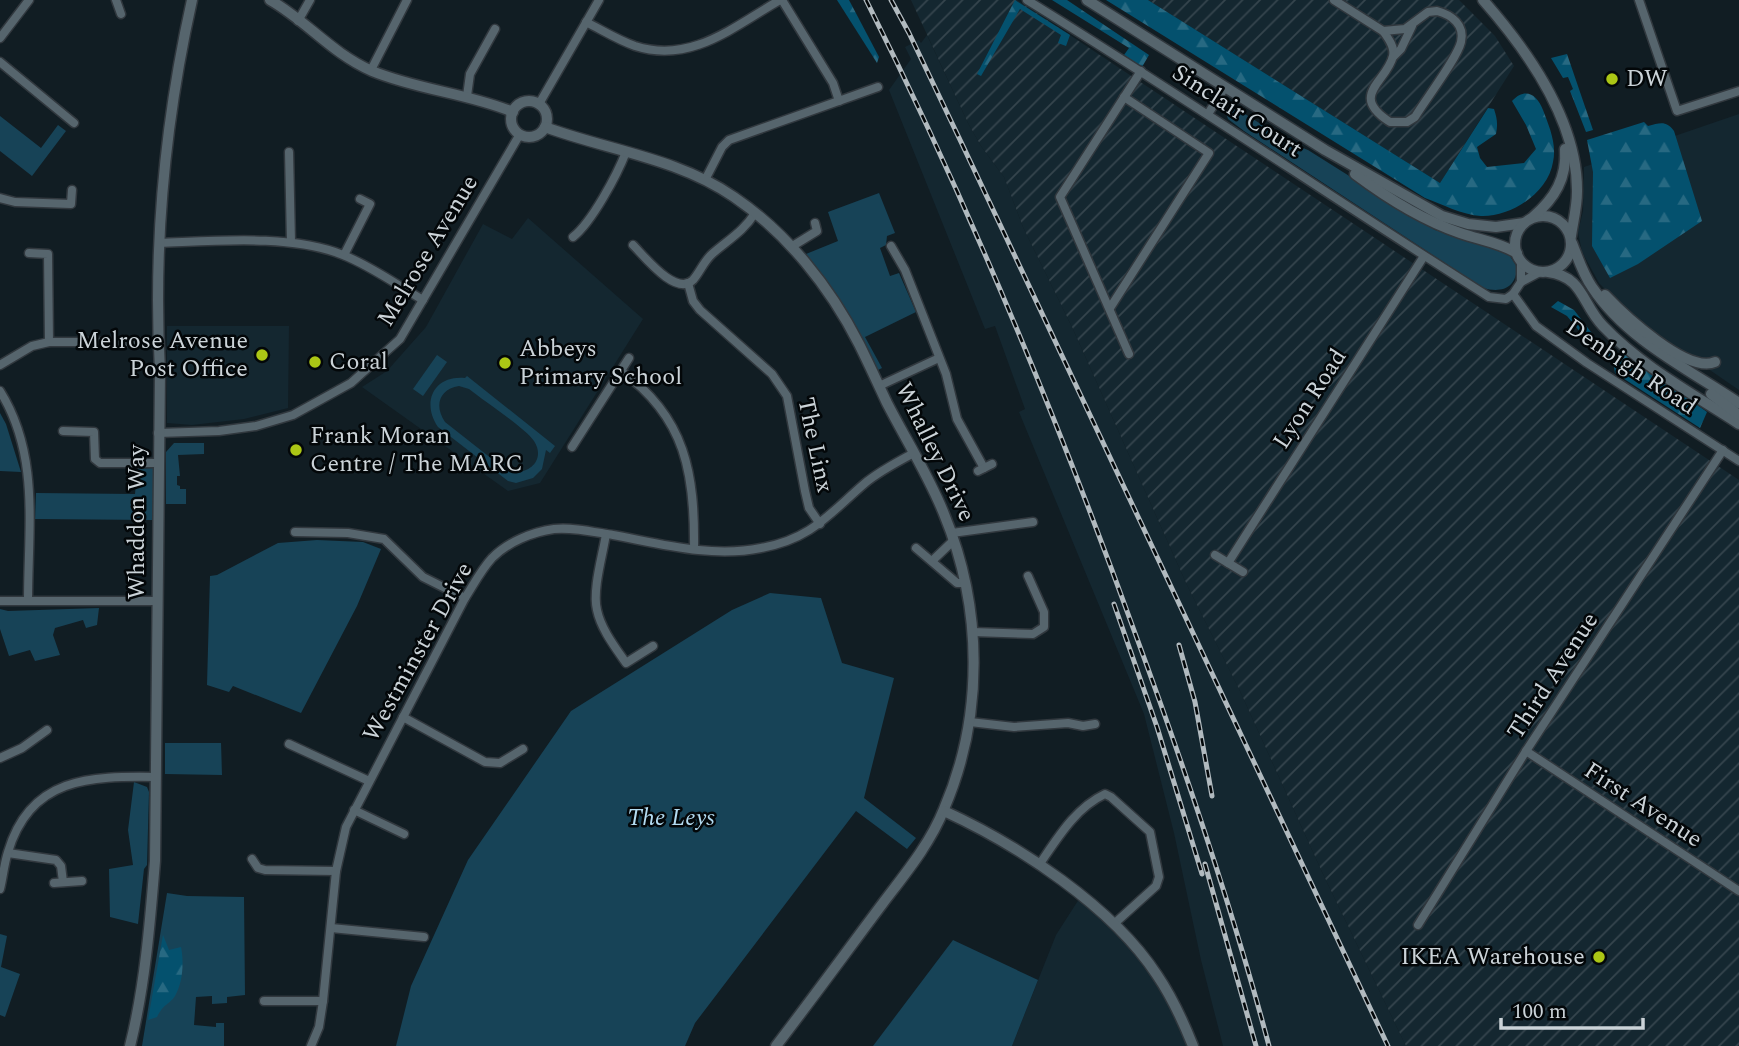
<svg xmlns="http://www.w3.org/2000/svg" width="1739" height="1046" font-family="Spectral,serif">
  <style>
    .built { fill: #142730 }
    .industrial { fill: url(#industrial-furrows) }
    .green { fill: #174357; fill-rule: evenodd }
    .forest { fill: url(#forest-firs) }
    .lines { fill: none; stroke-linecap: round; stroke-linejoin: round }
    .minor-casing { stroke: #31383e; stroke-width: 11 }
    .tertiary-casing { stroke: #31383e; stroke-width: 13 }
    .minor { stroke: #56656d; stroke-width: 8 }
    .tertiary { stroke: #56656d; stroke-width: 10 }
    .rail-casing { stroke: #b1babf; stroke-width: 5 }
    .rail { stroke: #030709; stroke-width: 2.5; stroke-dasharray: 8; stroke-linecap: butt }
    .poi-dot { fill: #abc615; stroke: #030709; stroke-width: 2.5 }
    .labels { text-anchor: middle; dominant-baseline: central; stroke-width: 5; stroke-linejoin: round; paint-order: stroke }
    .poi-label { font-size: 24px; fill: #cbd3d8; stroke: #030709; text-anchor: start }
    .street-label { font-size: 24px; fill: #cbd3d8; stroke: #030709 }
    .park-label { font-size: 24px; font-style: italic; fill: #b3dcf2; stroke: #030709 }
  </style>
  <defs>
    <pattern id="industrial-furrows" width="10" height="10" patternUnits="userSpaceOnUse" patternTransform="scale(1.75)"><rect width="10" height="10" fill="#142730"/><path d="M-1 1l2-2M0 10L10 0M9 11l2-2" fill="none" stroke="#35454d"/></pattern>
    <pattern id="forest-firs" width="22" height="20" patternUnits="userSpaceOnUse" patternTransform="scale(1.75)"><rect width="22" height="20" fill="#04516e"/><path d="M5 1l3.5 6h-7zM16 11l3.5 6h-7z" fill="#276982"/></pattern>
  </defs>
  <rect width="100%" height="100%" fill="#111d23"/>
  <g class="built">
    <path d="M927,35L968,123L981,146L1004,177L1023,227L1073,329L1187,585L1240,691L1323,874L1406,1046H1223L1201,960L1174,833L1144,714L1019,412L1025,409L995,326L985,329L889,90L911,59L905,47L919,40L921,43Z"/>
    <path d="M1739,114V390L1631,316L1599,283L1582,252L1578,232L1583,211L1584,167Z"/>
    <path d="M528,218L643,319L540,483L508,491L362,387L387,371L426,327L483,224L512,239Z"/>
    <path d="M167,326H289L288,408L244,419L192,425L167,423Z"/>
    <path d="M1081,896L1157,973L1193,1046H1012L1056,935Z"/>
  </g>
  <g class="industrial">
    <path d="M911,0H1017L1739,480V1046H1406L1323,874L1240,691L1187,585L1073,329L1023,227L1004,177L981,146L968,123Z"/>
    <path d="M1148,0H1459L1495,36L1514,66L1440,183Z"/>
  </g>
  <g class="green">
    <path d="M1228,109H1237L1293,144L1308,150L1435,230L1498,249L1510,256L1517,267C1516,289 1501,293 1483,288L1244,131L1228,119L1226,113Z"/>
    <path d="M0,116L41,148L58,125L66,131L32,176L0,151Z"/>
    <path d="M879,193L895,233L887,236L886,245L880,248L890,276L899,273L916,312L865,337L882,368L878,370C857,326 837,292 806,254L838,241L828,212Z"/>
    <path d="M437,355L447,362L423,396L413,389Z"/>
    <path d="M467,376L555,446L550,453L546,450L542,469L533,478L516,483L508,481L438,427C421,402 434,375 465,378ZM459,386L469,389C484,401 525,428 534,441C547,461 526,478 506,470L445,422C434,406 439,389 459,386Z"/>
    <path d="M0,413L6,424L21,472L0,471Z"/>
    <path d="M174,443H204V454L178,455L180,476H177V485L180,486V489H186V504H166V452Z"/>
    <path d="M154,468L153,520L35,519L36,493L135,494L137,469Z"/>
    <path d="M317,540L363,542L381,549L357,606L301,713L233,686L229,692L207,685L210,576L217,575L278,543Z"/>
    <path d="M770,593L821,598L842,663L894,678L864,798L916,838L907,849L856,811L695,1023L685,1046H396L411,986L468,860L571,711L732,610Z"/>
    <path d="M99,608L97,625L86,628L83,620L55,628L53,635L60,655L35,661L30,650L9,656L0,629V609L8,611Z"/>
    <path d="M165,743H221L222,775L165,774Z"/>
    <path d="M134,782L147,787L149,792L147,865L144,869L138,924L110,917L109,869L133,865L128,830Z"/>
    <path d="M167,893L187,896L244,897L245,995L227,997V1003L212,1004V996L196,997L194,1025L216,1027V1023H224V1046H142Z"/>
    <path d="M0,934L7,936L1,967L20,974L5,1017L0,1015Z"/>
    <path d="M953,940L1038,980L1012,1046H873Z"/>
  </g>
  <g class="forest">
    <path d="M837,0H849L879,57L877,63Z"/>
    <path d="M1015,0L1070,35L1066,46L1058,43L1061,35L1020,9L981,76L977,74Z"/>
    <path d="M1052,0H1067L1149,55L1142,67L1124,55L1129,48Z"/>
    <path d="M1106,0H1148L1440,183L1488,108L1494,109C1497,118 1498,124 1496,134L1477,147L1480,158L1487,167L1524,163L1536,149L1526,125L1512,101C1525,87 1537,94 1543,110C1549,126 1557,144 1553,162C1548,193 1511,217 1481,216C1462,215 1442,204 1425,198Z"/>
    <path d="M1567,54L1593,130L1586,132L1570,91L1573,89L1568,77L1563,78L1551,58Z"/>
    <path d="M1644,122L1648,126C1660,123 1666,120 1674,131L1702,221L1638,264L1610,278L1592,246L1593,172L1587,140Z"/>
    <path d="M1558,301L1574,310L1604,349L1619,356L1625,354L1707,412L1700,428L1615,373L1613,362L1600,356L1567,316L1551,307Z"/>
    <path d="M163,935L169,950L181,947C184,962 183,982 175,996C169,1005 164,1003 157,1017L148,1020Z"/>
  </g>
  <g class="lines">
    <defs>
      <g id="minor">
        <path d="M116,0L121,14"/>
        <path d="M782,0L833,83L839,101"/>
        <path d="M1027,0C1183,96 1334,199 1489,297L1506,299L1513,294L1521,282L1540,272"/>
        <path d="M1334,0L1383,31"/>
        <path d="M1639,0L1677,111L1739,91"/>
        <path d="M1437,11C1452,15 1465,25 1461,42C1457,59 1425,100 1415,117L1407,122H1390C1348,95 1387,82 1393,56C1395,47 1388,38 1383,31L1405,29L1428,12Z"/>
        <path d="M298,21L310,0"/>
        <path d="M586,22C602,30 618,40 635,46C691,64 733,27 780,0"/>
        <path d="M0,38L29,0"/>
        <path d="M1393,57L1401,49L1412,26"/>
        <path d="M0,62L74,123"/>
        <path d="M371,70L407,0"/>
        <path d="M467,96L470,74L495,29"/>
        <path d="M539,104L599,0"/>
        <path d="M1208,114L1225,87"/>
        <path d="M289,152L291,242"/>
        <path d="M705,180L722,147L729,140L878,87"/>
        <path d="M0,198L15,202L71,204L72,190"/>
        <path d="M573,237C592,222 617,175 626,152"/>
        <path d="M160,243C215,241 292,234 343,255C371,266 397,285 423,300"/>
        <path d="M633,245C644,256 676,297 693,280C700,272 704,261 712,254C728,240 744,231 755,213"/>
        <path d="M891,246L905,270L946,374L957,419L984,468"/>
        <path d="M791,247L817,231L815,223"/>
        <path d="M29,253L48,254L49,342"/>
        <path d="M344,255L370,204L360,199"/>
        <path d="M1521,261V282"/>
        <path d="M688,283L693,301L700,310L772,374L787,396L805,491L809,508L820,524"/>
        <path d="M1513,294L1536,326L1587,363L1739,461"/>
        <path d="M1110,308L1209,153L1124,97"/>
        <path d="M1129,354L1060,197L1141,71"/>
        <path d="M0,365L32,346L49,342H139"/>
        <path d="M621,371C686,417 695,475 694,549"/>
        <path d="M879,386L939,358"/>
        <path d="M0,391C40,455 28,528 28,600"/>
        <path d="M63,431L94,432L95,459L100,463H158"/>
        <path d="M158,433L219,431L256,426L293,415L351,383L400,339L520,134"/>
        <path d="M572,447L629,358"/>
        <path d="M978,471L992,464"/>
        <path d="M295,532L348,533L384,539L423,577L465,598"/>
        <path d="M952,533L1033,522"/>
        <path d="M606,534C603,554 592,590 597,610C601,629 615,647 626,663L653,646"/>
        <path d="M916,548L957,583H966"/>
        <path d="M1215,555L1243,572"/>
        <path d="M932,561L954,540"/>
        <path d="M1228,563L1424,256"/>
        <path d="M0,601H157"/>
        <path d="M973,632L1033,634L1044,627V612L1028,576"/>
        <path d="M403,717L485,762L500,763L523,749"/>
        <path d="M970,722L1014,727L1068,723L1083,726L1095,724"/>
        <path d="M289,744L369,781"/>
        <path d="M1526,751L1739,891"/>
        <path d="M0,758L22,748L47,730"/>
        <path d="M354,810L404,834"/>
        <path d="M8,853L56,860L61,866L63,882"/>
        <path d="M252,859L258,868L265,870L336,871"/>
        <path d="M1039,865C1057,839 1075,808 1105,794L1111,797L1150,832L1159,877L1156,886L1115,923"/>
        <path d="M54,883L82,881"/>
        <path d="M0,889C3,877 4,864 8,852C30,777 90,776 156,777"/>
        <path d="M1418,925L1526,751L1723,450"/>
        <path d="M331,928L424,937"/>
        <path d="M264,1001H323"/>
        <path d="M311,1046L319,1027L323,1001L336,871L346,827L465,598C474,584 481,570 492,558C508,542 532,532 554,529C573,527 594,532 613,535C661,544 712,558 761,548C811,539 828,515 864,484C878,472 897,462 914,453"/>
      </g>
      <g id="tertiary">
        <path d="M270,0C307,21 331,53 372,71C418,90 467,93 513,112"/>
        <path d="M1087,0L1325,150L1442,216L1468,224L1496,227L1524,223"/>
        <path d="M1483,0C1528,51 1578,122 1577,192C1577,207 1573,222 1571,236"/>
        <circle cx="529" cy="119" r="18"/>
        <path d="M545,127C607,150 678,158 734,197C787,233 830,287 859,344C869,364 878,384 887,403C906,440 929,476 944,514C983,608 984,716 944,809C930,844 905,874 883,903C847,951 812,999 776,1046"/>
        <path d="M1355,174C1387,198 1422,220 1460,233C1480,240 1498,242 1517,253"/>
        <circle cx="1543" cy="244" r="28"/>
        <path d="M1533,217C1555,198 1567,178 1565,149"/>
        <path d="M1572,243C1578,258 1583,274 1592,287C1626,339 1688,369 1739,403"/>
        <path d="M1548,272C1584,277 1581,303 1603,326C1641,366 1693,394 1739,424"/>
        <path d="M1605,295C1624,315 1687,374 1715,362"/>
        <path d="M1711,394L1739,415"/>
        <path d="M944,811C1018,845 1112,906 1157,975C1172,997 1183,1021 1193,1046"/>
        <path d="M130,1046C145,986 150,923 155,861L160,371C153,247 165,121 192,0"/>
      </g>
    </defs>
    <use href="#minor" class="minor-casing"/>
    <use href="#tertiary" class="tertiary-casing"/>
    <use href="#minor" class="minor"/>
    <use href="#tertiary" class="tertiary"/>
    <defs>
      <g id="rail">
        <path d="M866,0C969,205 1057,417 1135,633C1185,769 1232,906 1269,1046"/>
        <path d="M891,0L909,33L962,144L1388,1046"/>
        <path d="M1114,604L1157,727L1202,874"/>
        <path d="M1179,645L1195,702L1212,796"/>
        <path d="M1205,864L1256,1046"/>
      </g>
    </defs>
    <use href="#rail" class="rail-casing"/>
    <use href="#rail" class="rail"/>
  </g>
  <g class="poi-dot">
    <circle cx="1612" cy="79" r="7"/>
    <circle cx="262" cy="355" r="7"/>
    <circle cx="315" cy="362" r="7"/>
    <circle cx="505" cy="363" r="7"/>
    <circle cx="296" cy="450" r="7"/>
    <circle cx="1599" cy="957" r="7"/>
  </g>
  <g class="labels">
    <g class="poi-label">
      <text x="1626" y="79">DW</text>
      <text x="248" y="341" text-anchor="end">Melrose Avenue<tspan x="248" dy="28">Post Office</tspan></text>
      <text x="519" y="349">Abbeys<tspan x="519" dy="28">Primary School</tspan></text>
      <text x="329" y="362">Coral</text>
      <text x="310" y="436">Frank Moran<tspan x="310" dy="28">Centre / The MARC</tspan></text>
      <text x="1585" y="957" text-anchor="end">IKEA Warehouse</text>
    </g>
    <g class="street-label">
      <text transform="translate(1237 111) rotate(33)">Sinclair Court</text>
      <text transform="translate(428 251) rotate(-59)">Melrose Avenue</text>
      <text transform="translate(1631 367) rotate(34)">Denbigh Road</text>
      <text transform="translate(1310 399) rotate(-57)">Lyon Road</text>
      <text transform="translate(815 445) rotate(78)">The Linx</text>
      <text transform="translate(935 452) rotate(64)">Whalley Drive</text>
      <text transform="translate(137 522) rotate(-90)">Whaddon Way</text>
      <text transform="translate(418 652) rotate(-61)">Westminster Drive</text>
      <text transform="translate(1553 676) rotate(-57)">Third Avenue</text>
      <text transform="translate(1643 805) rotate(33)">First Avenue</text>
    </g>
    <g class="park-label">
      <text x="671" y="818">The Leys</text>
    </g>
  </g>
  <path d="M1501 1018v10h142v-10" fill="none" stroke="#cbd3d8" stroke-width="3.5"/>
  <text x="1512" y="1018" font-size="21" fill="#cbd3d8" stroke="#030709" stroke-width="5" paint-order="stroke">100 m</text>
</svg>
